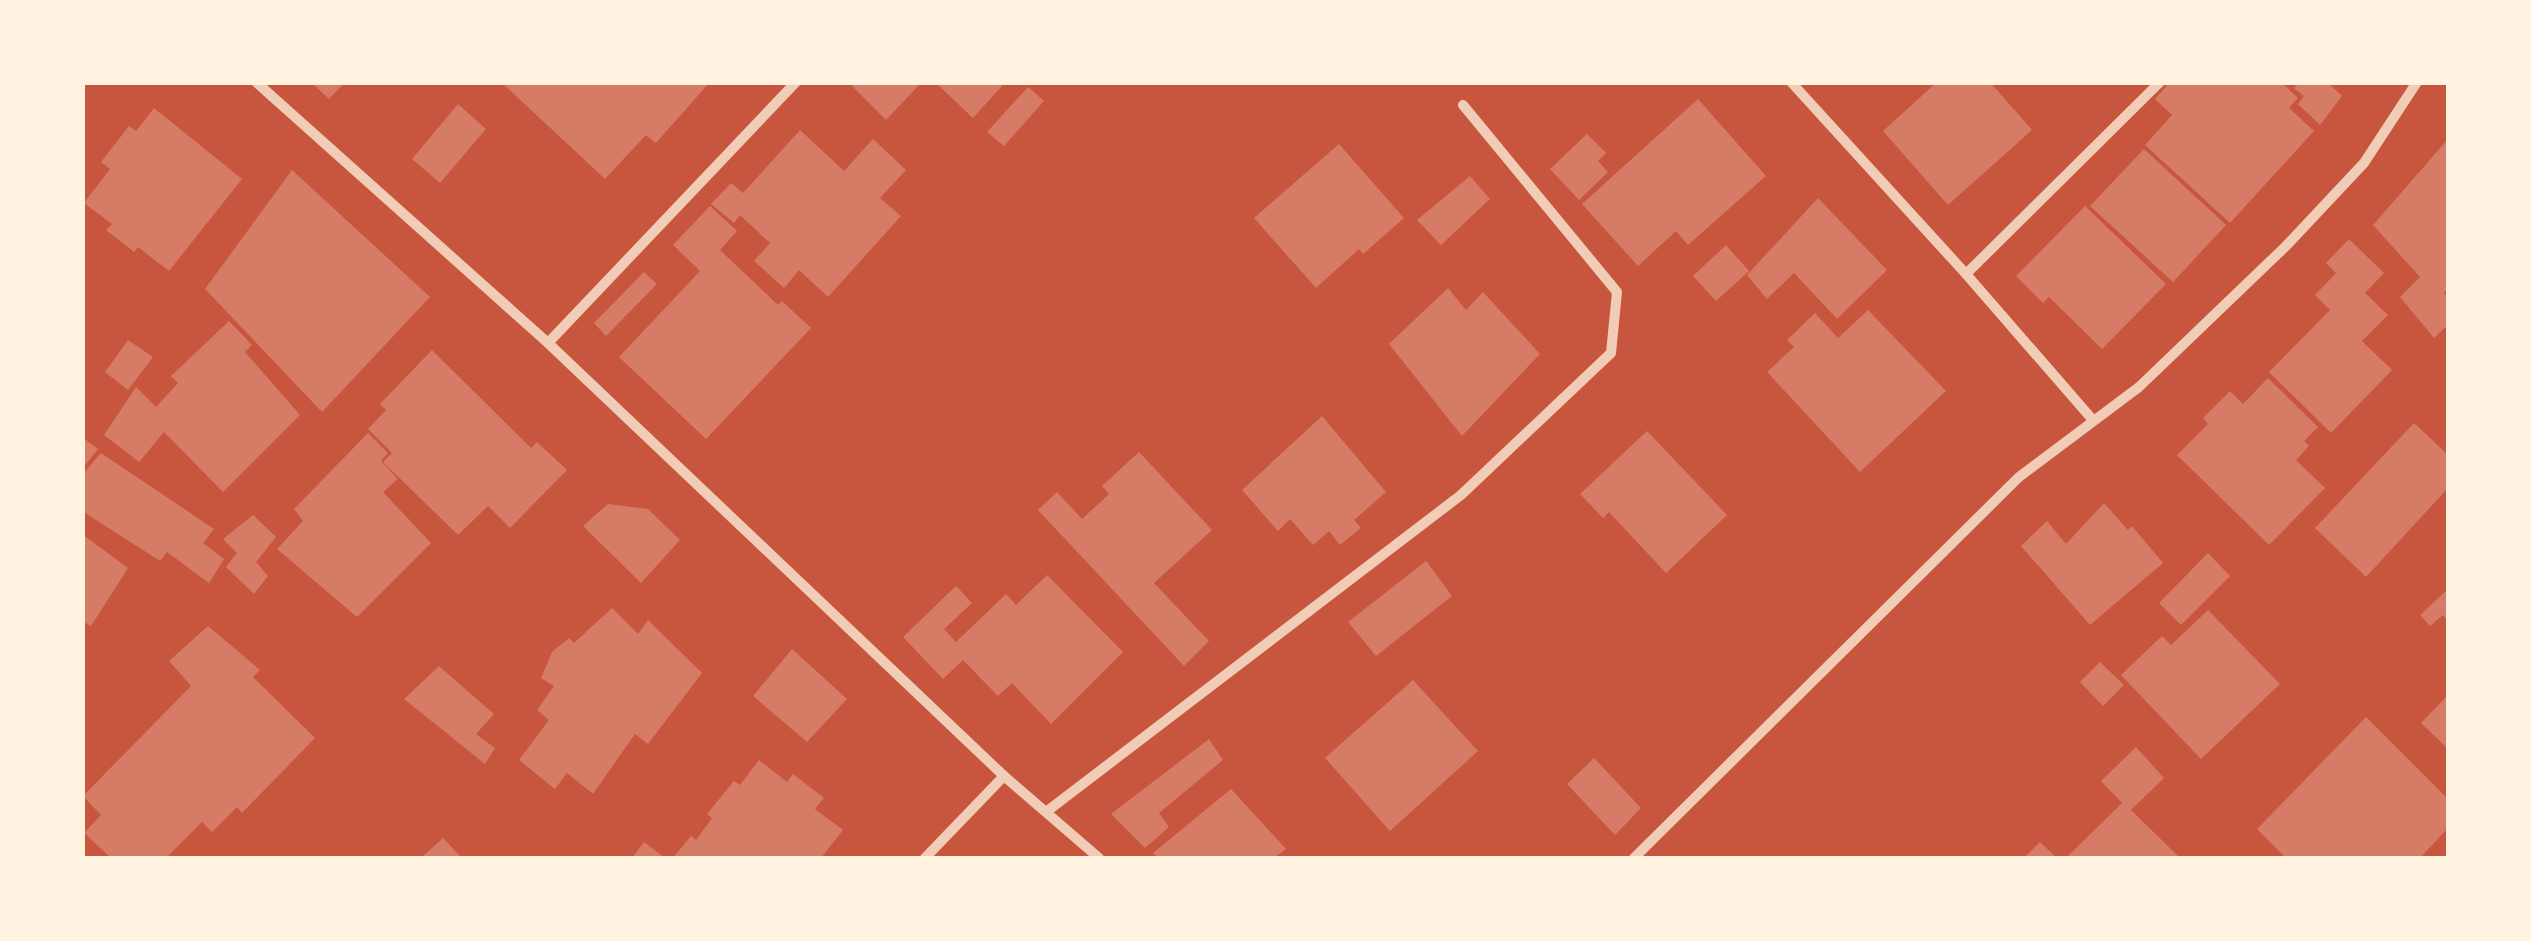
<svg xmlns="http://www.w3.org/2000/svg" width="2531" height="941" font-family="'Nunito Sans',sans-serif">
  <style>
    .building { fill: #d67c66 }
    .lines { fill: none; stroke-linecap: round; stroke-linejoin: round }
    .minor { stroke: #f1ccb7; stroke-width: 10 }
  </style>
  <rect width="100%" height="100%" fill="#c8553d"/>
  <g class="building">
    <path d="M311,82H345L329,99Z"/>
    <path d="M501,82H710L656,143L646,135L605,179Z"/>
    <path d="M855,82H922L886,120L852,86Z"/>
    <path d="M935,82H998L1002,86L973,118Z"/>
    <path d="M1937,82H1990L2032,130L1948,205L1883,131Z"/>
    <path d="M2170,82H2281L2298,98L2289,108L2314,131L2230,223L2145,145L2172,115L2155,99Z"/>
    <path d="M2301,82H2327L2342,96L2320,125L2298,104L2304,96L2294,88Z"/>
    <path d="M1028,87L1044,101L1004,146L987,132Z"/>
    <path d="M1698,99L1766,176L1688,245L1676,231L1638,266L1582,204Z"/>
    <path d="M458,104L486,129L440,183L412,159Z"/>
    <path d="M154,108L242,179L169,271L138,247L134,252L106,230L112,224L84,203L110,169L101,162L129,126L136,131Z"/>
    <path d="M800,130L844,171L873,139L906,170L880,198L901,216L828,297L799,270L784,288L754,261L770,243L740,215L734,223L711,204L731,183L743,193Z"/>
    <path d="M1587,134L1606,153L1598,161L1608,172L1579,200L1550,169Z"/>
    <path d="M2448,139V289L2444,293L2448,298V325L2434,338L2400,297L2420,277L2373,225Z"/>
    <path d="M1339,144L1404,218L1363,254L1359,249L1316,288L1254,218Z"/>
    <path d="M2144,149L2226,225L2173,282L2090,206Z"/>
    <path d="M292,170L430,297L322,412L205,289Z"/>
    <path d="M1470,176L1490,199L1441,245L1417,220Z"/>
    <path d="M1818,198L1887,270L1837,319L1794,273L1767,299L1747,275Z"/>
    <path d="M710,206L737,231L720,250L778,305L782,301L811,328L706,439L619,357L700,271L673,245Z"/>
    <path d="M2085,206L2166,284L2102,349L2049,297L2043,303L2016,276Z"/>
    <path d="M2349,239L2384,273L2365,293L2388,315L2362,341L2392,370L2331,433L2269,372L2330,310L2315,295L2336,273L2326,263Z"/>
    <path d="M1726,245L1749,271L1716,301L1693,276Z"/>
    <path d="M644,272L657,284L606,336L594,323Z"/>
    <path d="M1448,288L1466,310L1483,292L1540,354L1462,436L1389,344Z"/>
    <path d="M1868,310L1946,391L1860,472L1767,372L1794,347L1787,340L1815,313L1838,338Z"/>
    <path d="M229,321L252,345L245,352L300,415L223,492L164,432L139,462L104,435L136,387L156,407L178,383L171,376Z"/>
    <path d="M128,340L153,357L128,390L105,372Z"/>
    <path d="M432,350L531,448L537,442L567,470L510,528L488,506L458,535L383,462L392,453L368,429L386,410L380,404Z"/>
    <path d="M2268,378L2318,427L2304,441L2309,446L2296,460L2325,488L2269,545L2177,455L2208,424L2203,418L2230,391L2243,404Z"/>
    <path d="M1322,416L1386,492L1354,520L1361,528L1340,545L1329,531L1313,545L1290,519L1278,531L1242,490Z"/>
    <path d="M2414,423L2448,455V488L2366,577L2315,528Z"/>
    <path d="M1647,431L1727,515L1666,573L1609,512L1603,518L1580,494Z"/>
    <path d="M368,433L388,453L381,461L398,479L383,492L431,543L357,617L277,549L303,521L294,509Z"/>
    <path d="M82,437L98,449L82,469Z"/>
    <path d="M1139,452L1212,530L1154,583L1209,641L1184,666L1038,510L1057,492L1082,519L1109,494L1102,486Z"/>
    <path d="M101,453L214,529L203,543L224,559L209,583L167,552L160,561L82,511V475Z"/>
    <path d="M2104,503L2128,530L2132,526L2163,563L2090,625L2021,546L2047,521L2066,544Z"/>
    <path d="M608,504L648,509L680,540L641,583L583,526Z"/>
    <path d="M253,515L276,537L256,562L268,576L254,594L226,567L237,553L223,539Z"/>
    <path d="M82,534L128,568L91,626L82,621Z"/>
    <path d="M2208,553L2230,576L2181,625L2159,603Z"/>
    <path d="M1426,561L1452,596L1376,656L1348,622Z"/>
    <path d="M1047,575L1123,652L1051,724L1012,683L998,696L963,660L943,679L903,637L956,586L972,603L944,629L956,642L1006,594L1016,605Z"/>
    <path d="M2448,589V622L2443,615L2430,626L2420,615Z"/>
    <path d="M612,608L638,634L648,620L702,673L648,744L635,734L593,794L567,773L555,789L519,760L549,720L537,710L554,686L541,678L552,652L569,638L574,643Z"/>
    <path d="M2208,610L2280,684L2201,759L2121,675L2162,636L2171,645Z"/>
    <path d="M208,626L260,670L253,677L315,738L242,813L237,807L212,832L202,822L166,858H111L84,833L101,815L83,796L191,686L169,661Z"/>
    <path d="M792,649L847,699L807,742L753,696Z"/>
    <path d="M2100,662L2124,685L2103,706L2080,682Z"/>
    <path d="M439,666L494,714L476,734L495,748L485,764L404,699Z"/>
    <path d="M1413,680L1478,751L1390,831L1325,758Z"/>
    <path d="M2448,695V749L2421,723Z"/>
    <path d="M2366,717L2448,799V828L2420,858H2286L2257,829Z"/>
    <path d="M1209,739L1223,760L1159,813L1169,827L1145,848L1111,814Z"/>
    <path d="M2136,747L2164,778L2131,810L2180,858H2066L2122,803L2101,781Z"/>
    <path d="M1594,758L1641,808L1615,835L1567,784Z"/>
    <path d="M759,760L787,782L793,774L824,798L815,809L843,830L821,858H673L691,836L696,840L712,818L707,814L734,781L740,785Z"/>
    <path d="M1231,789L1286,849L1274,858H1159L1153,853Z"/>
    <path d="M443,838L462,858H421Z"/>
    <path d="M644,842L665,858H632Z"/>
    <path d="M2040,842L2057,858H2024Z"/>
  </g>
  <g class="lines">
    <g class="minor">
      <path d="M256,82L548,343L1004,776"/>
      <path d="M1791,82L1966,274L2092,419"/>
      <path d="M1966,274L2160,82"/>
      <path d="M548,343L796,82"/>
      <path d="M1046,812L1461,495L1611,353L1617,292L1463,105"/>
      <path d="M925,858L1004,776L1099,858"/>
      <path d="M1634,858L2019,477L2139,387L2286,246L2364,163L2417,82"/>
    </g>
  </g>
  <rect width="2531" height="941" fill="none" stroke="#fff3e0" stroke-width="170"/>
</svg>
